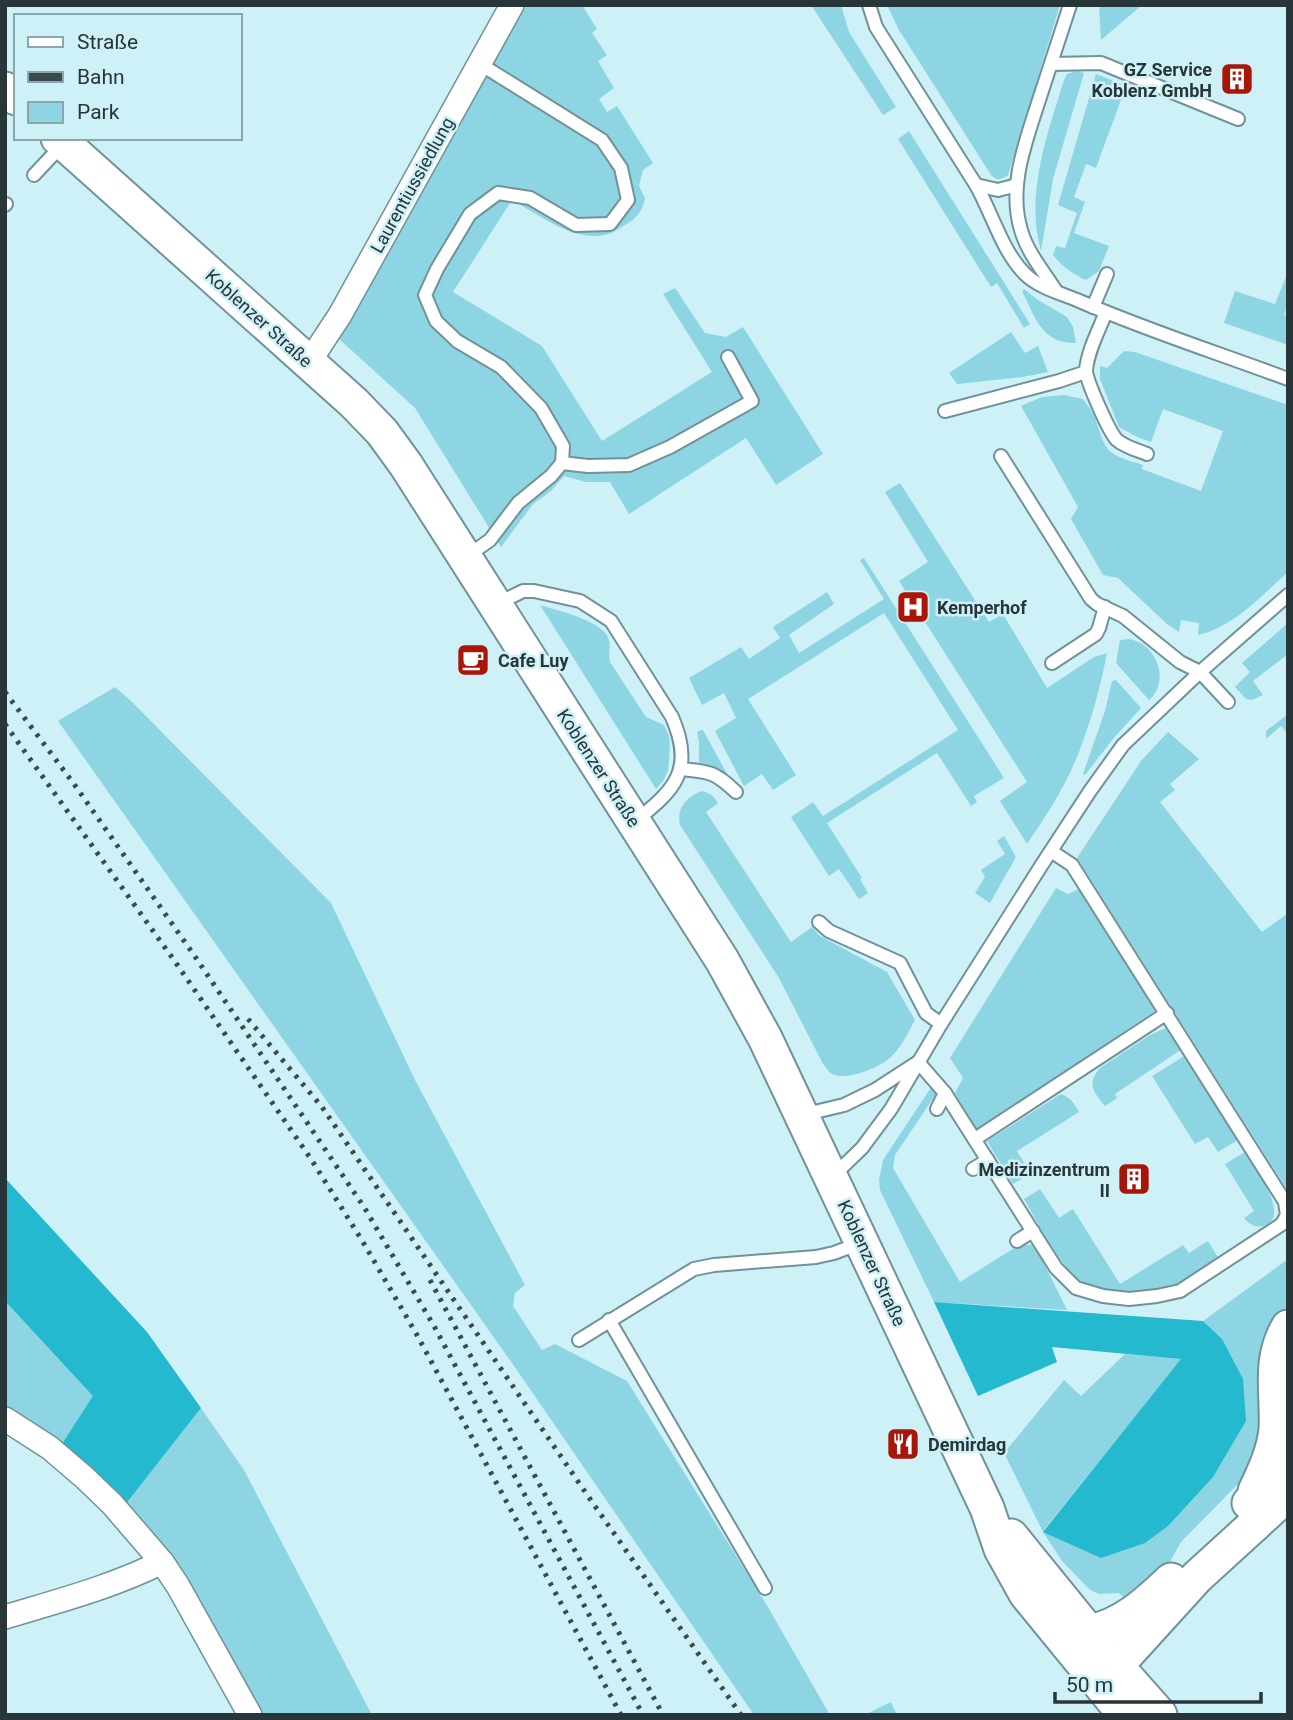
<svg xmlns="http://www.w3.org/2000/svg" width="1293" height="1720" font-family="Roboto,sans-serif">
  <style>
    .green { fill: #8dd5e2 }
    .forest { fill: #24b9ce }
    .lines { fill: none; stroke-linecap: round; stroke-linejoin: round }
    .lane-casing { stroke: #719298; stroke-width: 16 }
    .street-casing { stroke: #719298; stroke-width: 26 }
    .secondary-casing { stroke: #719298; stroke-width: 37 }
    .lane { stroke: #fff; stroke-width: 12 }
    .street { stroke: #fff; stroke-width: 23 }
    .secondary { stroke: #fff; stroke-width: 33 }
    .rail { stroke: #3a4b4e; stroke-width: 5; stroke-dasharray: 3.5 7; stroke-linecap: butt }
    .labels { text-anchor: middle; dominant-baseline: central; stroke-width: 5; stroke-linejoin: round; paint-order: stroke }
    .poi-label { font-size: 18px; font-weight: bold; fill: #283639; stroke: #cef1f8; text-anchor: start }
    .street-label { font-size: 18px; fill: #283639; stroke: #cef1f8 }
  </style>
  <rect width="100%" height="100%" fill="#cef1f8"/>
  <g class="green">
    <path d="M526,5H582L597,29L592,33L607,55L598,61L614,88L599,99L607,112L617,106L653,163L643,170L639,186L645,198C642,213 636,219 623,226C618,229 613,233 608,234C576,244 539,215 512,200L453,292L542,346L602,441L712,372L663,294L675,288L705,333L726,337L743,327L823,454L776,485L746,438L629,514L610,482H586L564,476L551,491L533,504L501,547L415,408L338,338Z"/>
    <path d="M811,5H841L849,32L896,107L883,115Z"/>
    <path d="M887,5H1060L1008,175C1002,180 996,181 991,175L899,30Z"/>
    <path d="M1099,5H1142L1101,40Z"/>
    <path d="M1077,71L1084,73L1053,179L1041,251C1025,194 1047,135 1064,80L1067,74Z"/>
    <path d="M1096,74L1126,86L1096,168L1086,164L1074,197L1085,202L1074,233L1109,246L1099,271L1086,280C1072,274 1063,267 1053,255L1056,246L1065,248L1077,213L1058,205Z"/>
    <path d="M909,131L1030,324L1024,328L997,283L991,287L898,139Z"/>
    <path d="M1288,272V303L1284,315L1288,316V345L1224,323L1235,291L1275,304Z"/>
    <path d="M1024,289L1038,300L1067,317L1073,327L1076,343C1042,344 1035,317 1022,291Z"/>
    <path d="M1011,332L1025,353L1038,346L1048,372L1023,377L957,384L949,373Z"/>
    <path d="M1124,351L1135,352L1288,405V572C1261,596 1234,627 1198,635L1199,623L1181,620L1179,632L1167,624L1118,578L1103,575L1071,519L1078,507L1021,406L1042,397L1064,395L1083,399C1086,403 1090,408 1092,412C1100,425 1100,443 1111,452C1120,459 1132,461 1143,465L1142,469L1201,491L1223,431L1163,409L1151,442L1137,437L1119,427L1100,379V366L1107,368Z"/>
    <path d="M900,483L989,622L1003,614L1047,688L1094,657L1107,653C1100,690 1089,729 1074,764C1062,792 1044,819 1027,844L1000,801L1027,782L899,581L928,562L885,492Z"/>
    <path d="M864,558L1004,778L974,796L977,802L971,806L937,753L827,823L862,878L860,879L868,893L859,899L839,869L829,876L791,817L813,802L823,816L958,730L884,613L748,699L796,775L773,790L762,774L744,786L715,731L736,718L724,693L702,705L689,678L741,647L749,659L780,638L773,627L827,592L834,604L789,635L799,653L884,599L860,560Z"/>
    <path d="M540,605C556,610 605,621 609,640C611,647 608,654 610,662L646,717L664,725L669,736L670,746L668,771L663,781L656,789Z"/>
    <path d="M1288,623V654L1253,681L1263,695L1252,700L1246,699L1235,687L1250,672L1242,663Z"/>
    <path d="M1129,639C1156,643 1171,681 1149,700L1116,663L1120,640Z"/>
    <path d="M1116,680L1141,708L1113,739L1085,775L1083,774L1105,711L1112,681Z"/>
    <path d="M115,687L131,701L331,903L415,1080L525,1285L515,1293L513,1306L542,1350L555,1344L627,1381L765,1602L830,1715H754L512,1363L58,721Z"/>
    <path d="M1288,714V734L1281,726L1266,739V731Z"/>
    <path d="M701,730H703L731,781L699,766V742L697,732Z"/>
    <path d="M1168,732L1199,759L1170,784L1175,790L1160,802L1262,932L1288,913V1191L1077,858L1141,761Z"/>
    <path d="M703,791L712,795L718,803L706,812L791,942L812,927L820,936L887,972L915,1020C908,1033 902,1046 891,1057C881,1067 849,1080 835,1075C830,1074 826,1068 823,1064L779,978L680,825C676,808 688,795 703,791Z"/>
    <path d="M1004,836L1016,857L990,903L975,893L985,877L981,870L1005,854L997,841Z"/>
    <path d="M1056,888L1068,894L1079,889L1156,1010L977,1130L955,1093L963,1078L950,1058Z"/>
    <path d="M1168,1027L1182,1049L1115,1094L1117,1098L1105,1106C1094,1092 1086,1084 1100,1068L1150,1035Z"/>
    <path d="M1186,1055L1238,1140L1218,1152L1208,1137L1195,1144L1152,1076Z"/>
    <path d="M932,1086L936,1094L895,1155L893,1168L960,1282L1019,1245H1035L1067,1310L934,1302L880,1190L879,1180L883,1160Z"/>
    <path d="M1061,1094C1071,1098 1074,1103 1079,1112L1017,1151L1031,1174L1013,1184L987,1141Z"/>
    <path d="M1245,1152C1254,1166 1293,1218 1263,1226C1254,1228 1249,1224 1244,1218L1254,1211L1225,1164Z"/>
    <path d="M1040,1189L1059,1218L1073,1209L1120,1284L1183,1245L1189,1253L1208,1241L1219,1259C1206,1267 1192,1278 1177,1284C1154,1294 1098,1295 1078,1279C1059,1264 1037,1221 1024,1199Z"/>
    <path d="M1288,1259V1306L1273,1329L1263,1423L1250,1464L1239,1483L1181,1542L1166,1569L1129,1603L1119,1593L1099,1594L1090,1590L1062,1561L1043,1532L1004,1453L1064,1380L1081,1396L1125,1354L1182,1359L1043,1531L1101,1557L1222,1339L1203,1321Z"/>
    <path d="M5,1301L94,1396L60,1447L5,1412Z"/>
    <path d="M201,1408L244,1470L372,1715H262C235,1665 210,1612 178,1565C163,1543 143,1524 125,1505Z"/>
    <path d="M891,1702L897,1715H864Z"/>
  </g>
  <g class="forest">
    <path d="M5,1178L147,1332L201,1408L125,1505L60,1447L93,1396L5,1301Z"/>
    <path d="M934,1302L1203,1321L1222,1339L1243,1379L1246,1421L1213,1477L1168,1526L1145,1543L1101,1558L1043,1532L1181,1359L1052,1347L1057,1362L978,1396Z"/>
  </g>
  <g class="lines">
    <defs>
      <g id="lane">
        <path d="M869,5L876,27L976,185C992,213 1002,251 1025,274C1038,287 1060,293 1077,300C1146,330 1218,353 1288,379"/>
        <path d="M1051,64L1101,63L1238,119"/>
        <path d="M34,175L63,144"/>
        <path d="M976,185L998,190L1017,185"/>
        <path d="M5,205L6,204"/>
        <path d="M1056,291C1044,272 1027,252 1021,230C1008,187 1025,144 1038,103C1049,70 1059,38 1070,5"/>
        <path d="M1093,307L1107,274"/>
        <path d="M1106,312C1099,330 1088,350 1086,370C1086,380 1109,432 1117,440C1125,447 1137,450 1147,454"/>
        <path d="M945,411L1059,381L1086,372"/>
        <path d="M1001,456L1091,599L1097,604L1123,616L1180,662L1200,672L1228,702"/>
        <path d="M562,463L588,466L629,465L670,447L752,401L728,357"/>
        <path d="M466,557L490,540L518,503L551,476L562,463L563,446L541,408L501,367L457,341L436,321L425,295L437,269L470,214L498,193L530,198L576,225L610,224L628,200L621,168L602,140L480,64"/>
        <path d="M497,604L523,591H534L580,601L611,621L672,717C695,770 675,790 634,822"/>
        <path d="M1052,663L1096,634L1099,628L1105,607"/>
        <path d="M680,769C710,772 714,771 736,792"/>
        <path d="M819,922L829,931L900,963L926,1013L941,1024"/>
        <path d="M918,1062L945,1093L937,1109"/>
        <path d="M945,1093L1056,1268L1076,1288L1103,1296L1129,1299L1157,1296L1180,1291L1282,1224L1287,1215L1285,1202L1072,865L1051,851"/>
        <path d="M802,1115L844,1105L875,1090L915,1064"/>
        <path d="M975,1139L1167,1013"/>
        <path d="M973,1169L988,1160"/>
        <path d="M832,1177L862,1148L891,1109L941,1024L1041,866L1090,791L1123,745L1200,672L1288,595"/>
        <path d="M1017,1241L1033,1231"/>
        <path d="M609,1320L765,1588"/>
        <path d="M579,1340L694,1269L714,1265L816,1257L834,1253L860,1243"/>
      </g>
      <g id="street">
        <path d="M309,362L340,315L512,5"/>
        <path d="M5,1419L50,1448L85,1478L112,1504L162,1562L178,1586L250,1715"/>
        <path d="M5,1617C58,1601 112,1587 162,1562"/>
      </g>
      <g id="secondary">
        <path d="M5,89L16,98"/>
        <path d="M58,138L354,403L382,432L406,465L722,960L765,1038L987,1508L1001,1549L1026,1594L1125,1715"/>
        <path d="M1255,1491C1264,1472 1274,1451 1276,1429C1278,1393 1268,1361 1288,1327"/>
        <path d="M1249,1503L1288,1466"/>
        <path d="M1011,1536L1114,1663L1160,1715"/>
        <path d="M1089,1632C1122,1626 1147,1603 1171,1580"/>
        <path d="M1098,1676L1128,1653L1197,1577L1288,1494"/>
      </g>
    </defs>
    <use href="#lane" class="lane-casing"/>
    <use href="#street" class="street-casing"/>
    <use href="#secondary" class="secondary-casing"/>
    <use href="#lane" class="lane"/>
    <use href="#street" class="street"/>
    <use href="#secondary" class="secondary"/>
    <g class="rail">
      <path d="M5,692L74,784L194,955L364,1207L434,1326L643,1715"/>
      <path d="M5,724L176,963L311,1159L363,1242L417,1335L621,1715"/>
      <path d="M248,1019L322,1107L590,1499L741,1715"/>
      <path d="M430,1280L663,1715"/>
    </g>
  </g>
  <defs>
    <symbol id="building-square" viewBox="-11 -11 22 22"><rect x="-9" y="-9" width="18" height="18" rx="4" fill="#a81609" stroke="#cef1f8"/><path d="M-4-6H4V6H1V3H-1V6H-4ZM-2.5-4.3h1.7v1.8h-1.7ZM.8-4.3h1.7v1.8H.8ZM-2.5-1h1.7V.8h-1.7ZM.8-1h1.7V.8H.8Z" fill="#fff"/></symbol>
    <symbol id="hospital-square" viewBox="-11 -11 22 22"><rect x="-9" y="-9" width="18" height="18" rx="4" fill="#a81609" stroke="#cef1f8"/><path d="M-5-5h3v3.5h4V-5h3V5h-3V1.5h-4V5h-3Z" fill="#fff"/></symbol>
    <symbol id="cafe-square" viewBox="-11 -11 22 22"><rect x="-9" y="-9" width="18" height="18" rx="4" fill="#a81609" stroke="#cef1f8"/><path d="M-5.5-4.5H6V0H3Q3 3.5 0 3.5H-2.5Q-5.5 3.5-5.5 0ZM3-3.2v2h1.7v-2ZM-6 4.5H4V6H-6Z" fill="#fff"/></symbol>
    <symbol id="restaurant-square" viewBox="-11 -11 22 22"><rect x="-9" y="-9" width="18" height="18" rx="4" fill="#a81609" stroke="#cef1f8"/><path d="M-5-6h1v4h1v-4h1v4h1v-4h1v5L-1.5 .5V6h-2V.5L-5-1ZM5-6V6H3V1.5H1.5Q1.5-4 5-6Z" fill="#fff"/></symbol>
  </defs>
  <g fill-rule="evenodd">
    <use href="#building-square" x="1218" y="60" width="38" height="38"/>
    <use href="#hospital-square" x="894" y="588" width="38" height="38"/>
    <use href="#cafe-square" x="454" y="641" width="38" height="38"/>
    <use href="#building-square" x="1115" y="1160" width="38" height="38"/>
    <use href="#restaurant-square" x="884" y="1425" width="38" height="38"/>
  </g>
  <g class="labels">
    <g class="poi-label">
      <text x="1212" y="69" text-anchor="end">GZ Service<tspan x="1212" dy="21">Koblenz GmbH</tspan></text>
      <text x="937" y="607">Kemperhof</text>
      <text x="498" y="660">Cafe Luy</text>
      <text x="1110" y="1169" text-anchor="end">Medizinzentrum<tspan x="1110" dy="21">II</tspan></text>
      <text x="928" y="1444">Demirdag</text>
    </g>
    <g class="street-label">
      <text transform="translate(412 185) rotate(-61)">Laurentiussiedlung</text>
      <text transform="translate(259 318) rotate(42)">Koblenzer Straße</text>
      <text transform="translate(599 768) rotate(57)">Koblenzer Straße</text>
      <text transform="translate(872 1263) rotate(65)">Koblenzer Straße</text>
    </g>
  </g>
  <rect width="1293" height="1720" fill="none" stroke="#283639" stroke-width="14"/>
  <rect x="14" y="14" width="228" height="126" fill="#cef1f8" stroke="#8ca6ac" stroke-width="2"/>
  <rect x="28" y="37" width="35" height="10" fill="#ffffff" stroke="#8ca6ac" stroke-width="2"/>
  <text x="77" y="49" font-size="21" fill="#283639">Straße</text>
  <rect x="28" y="72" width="35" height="10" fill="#3a4b4e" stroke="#8ca6ac" stroke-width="2"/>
  <text x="77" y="84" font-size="21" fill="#283639">Bahn</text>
  <rect x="28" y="102" width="35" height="21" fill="#8dd5e2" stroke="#8ca6ac" stroke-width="2"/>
  <text x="77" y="119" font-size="21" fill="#283639">Park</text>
  <path d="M1055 1692v10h206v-10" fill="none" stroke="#283639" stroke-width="3.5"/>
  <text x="1066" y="1692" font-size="21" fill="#283639" stroke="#cef1f8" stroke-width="5" paint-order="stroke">50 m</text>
</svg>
